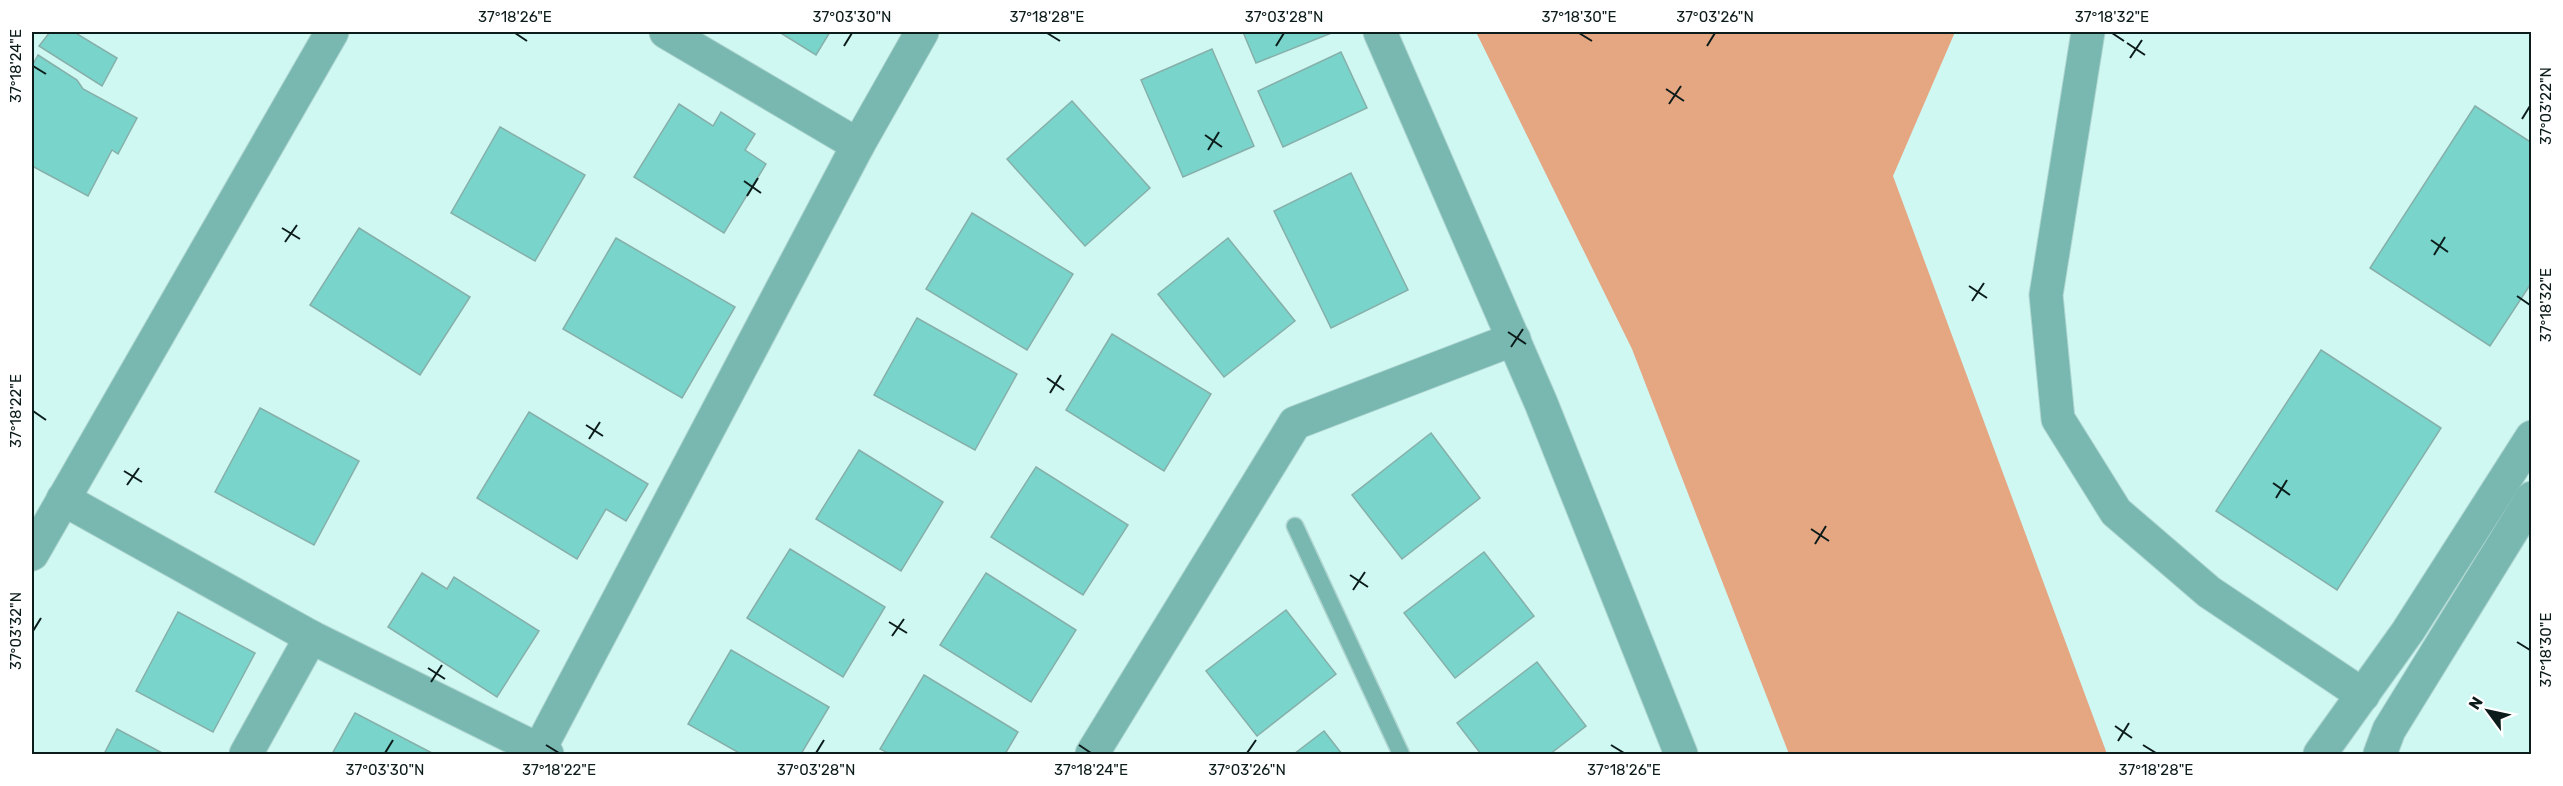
<svg xmlns="http://www.w3.org/2000/svg" width="2563" height="786" font-family="Rubik,sans-serif">
  <style>
    .forest { fill: #e5a682 }
    .building { fill: #79d5cb; stroke: #87afaa; stroke-width: 1.5 }
    .lines { fill: none; stroke-linecap: round; stroke-linejoin: round }
    .service-casing { stroke: #b0d5d0; stroke-width: 19 }
    .minor-casing { stroke: #b0d5d0; stroke-width: 35 }
    .tertiary-casing { stroke: #b0d5d0; stroke-width: 35 }
    .service { stroke: #78b8b1; stroke-width: 16 }
    .minor { stroke: #78b8b1; stroke-width: 33 }
    .tertiary { stroke: #78b8b1; stroke-width: 33 }
    .ticks { fill: none; stroke: #0c1c1a; stroke-width: 2 }
    .neatline { fill: none; stroke: #0c1c1a; stroke-width: 2 }
    .ticks-label { font-size: 15px; text-anchor: middle; fill: #0c1c1a }
  </style>
  <rect width="100%" height="100%" fill="#cff8f3"/>
  <path class="forest" d="M1476,32H1955L1893,176L2107,754H1789L1632,349Z"/>
  <g class="building">
    <path d="M50,32H74L117,58L102,86L39,46Z"/>
    <path d="M779,32H830L816,55Z"/>
    <path d="M1243,32H1334L1256,63Z"/>
    <path d="M1212,49L1254,146L1183,177L1141,80Z"/>
    <path d="M1341,52L1367,108L1283,147L1258,91Z"/>
    <path d="M38,55L77,80L83,89L137,118L118,154L112,150L88,196L32,166V66Z"/>
    <path d="M1072,101L1150,188L1085,246L1007,159Z"/>
    <path d="M679,104L713,126L721,112L755,134L745,150L766,164L724,233L634,177Z"/>
    <path d="M2475,106L2532,143V282L2490,346L2370,268Z"/>
    <path d="M500,127L585,175L535,261L451,213Z"/>
    <path d="M1351,173L1408,290L1331,328L1274,211Z"/>
    <path d="M972,213L1073,274L1027,350L926,289Z"/>
    <path d="M359,228L470,297L420,375L310,305Z"/>
    <path d="M616,238L735,307L682,398L563,329Z"/>
    <path d="M1228,238L1295,321L1224,377L1158,294Z"/>
    <path d="M917,318L1017,374L975,450L874,395Z"/>
    <path d="M1112,334L1211,394L1164,471L1066,410Z"/>
    <path d="M2321,350L2441,428L2337,590L2216,511Z"/>
    <path d="M260,408L359,461L314,545L215,492Z"/>
    <path d="M529,412L648,484L626,521L606,509L577,559L477,498Z"/>
    <path d="M1431,433L1480,498L1402,559L1352,495Z"/>
    <path d="M859,450L943,502L901,571L816,519Z"/>
    <path d="M1036,467L1128,525L1083,595L991,537Z"/>
    <path d="M790,549L885,607L843,677L747,618Z"/>
    <path d="M1484,552L1534,616L1455,678L1404,613Z"/>
    <path d="M422,573L447,589L454,577L539,631L497,697L388,627Z"/>
    <path d="M986,573L1076,630L1031,702L940,645Z"/>
    <path d="M1286,610L1336,674L1257,736L1206,671Z"/>
    <path d="M178,612L255,653L213,732L136,691Z"/>
    <path d="M731,650L829,707L801,754H741L688,724Z"/>
    <path d="M1537,662L1586,726L1550,754H1481L1457,723Z"/>
    <path d="M924,675L1018,732L1005,754H890L880,749Z"/>
    <path d="M355,713L432,753L431,754H332Z"/>
    <path d="M117,729L164,754H104Z"/>
    <path d="M1324,731L1342,754H1294Z"/>
  </g>
  <g class="lines">
    <defs>
      <path id="service" d="M1295,526L1401,754"/>
      <g id="minor">
        <path d="M666,32L858,145"/>
        <path d="M1380,32L1541,403L1681,754"/>
        <path d="M2088,32L2046,295L2058,419L2116,512L2209,592L2363,695"/>
        <path d="M63,499L311,637L547,754"/>
        <path d="M32,554L332,32"/>
        <path d="M246,754L311,637"/>
        <path d="M537,754L858,145L922,32"/>
        <path d="M1092,754L1295,423L1514,339"/>
      </g>
      <g id="tertiary">
        <path d="M2320,754L2408,631L2532,437"/>
        <path d="M2380,754L2389,730L2532,498"/>
      </g>
    </defs>
    <use href="#service" class="service-casing"/>
    <use href="#minor" class="minor-casing"/>
    <use href="#tertiary" class="tertiary-casing"/>
    <use href="#service" class="service"/>
    <use href="#minor" class="minor"/>
    <use href="#tertiary" class="tertiary"/>
  </g>
  <path class="ticks" d="M515,33L527,41M1047,33L1060,41M1579,33L1592,41M2112,33L2124,41M2127,43L2145,55M844,46L852,33M1276,46L1284,33M1707,46L1715,33M2130,58L2142,40M33,66L46,74M1666,89L1684,101M1669,104L1681,86M2522,119L2530,106M1205,135L1222,147M1208,150L1219,132M744,181L761,193M747,196L758,178M282,228L300,239M2431,240L2448,252M285,242L297,225M2434,255L2445,237M1969,286L1987,298M2517,296L2530,305M1972,301L1984,283M1508,332L1526,344M1511,347L1523,329M1047,378L1064,390M1050,393L1061,375M33,411L46,420M586,425L603,436M589,439L600,422M124,471L142,482M2273,483L2290,495M127,485L139,468M2276,498L2287,480M1811,529L1829,541M1815,544L1826,526M1350,575L1368,587M1353,590L1365,572M889,622L907,633M33,631L41,618M892,636L904,619M2517,642L2530,650M428,668L445,679M431,682L442,665M2115,726L2132,738M2118,741L2129,723M546,745L559,753M1079,745L1091,753M1611,745L1624,753M2143,745L2156,753M385,753L393,740M816,753L824,740M1247,753L1256,740"/>
  <rect width="2563" height="786" fill="none" stroke="#ffffff" stroke-width="66"/>
  <g transform="translate(2488 711) rotate(303)" stroke="#ffffff" stroke-width="4.5" paint-order="stroke">
  <path d="M0-4.5L10 22L0 15L-10 22Z" fill="#0c1c1a"/>
  <text y="-9" font-size="16" font-weight="bold" text-anchor="middle" fill="#0c1c1a">N</text>
  </g>
  <rect x="33" y="33" width="2497" height="720" class="neatline"/>
  <g class="ticks-label">
    <text x="515" y="22">37°18'26"E</text>
    <text x="852" y="22">37°03'30"N</text>
    <text x="1047" y="22">37°18'28"E</text>
    <text x="1284" y="22">37°03'28"N</text>
    <text x="1579" y="22">37°18'30"E</text>
    <text x="1715" y="22">37°03'26"N</text>
    <text x="2112" y="22">37°18'32"E</text>
    <text transform="translate(16 66) rotate(-90)" y="5">37°18'24"E</text>
    <text transform="translate(2546 106) rotate(-90)" y="5">37°03'22"N</text>
    <text transform="translate(2546 305) rotate(-90)" y="5">37°18'32"E</text>
    <text transform="translate(16 411) rotate(-90)" y="5">37°18'22"E</text>
    <text transform="translate(16 631) rotate(-90)" y="5">37°03'32"N</text>
    <text transform="translate(2546 650) rotate(-90)" y="5">37°18'30"E</text>
    <text x="385" y="775">37°03'30"N</text>
    <text x="559" y="775">37°18'22"E</text>
    <text x="816" y="775">37°03'28"N</text>
    <text x="1091" y="775">37°18'24"E</text>
    <text x="1247" y="775">37°03'26"N</text>
    <text x="1624" y="775">37°18'26"E</text>
    <text x="2156" y="775">37°18'28"E</text>
  </g>
</svg>
